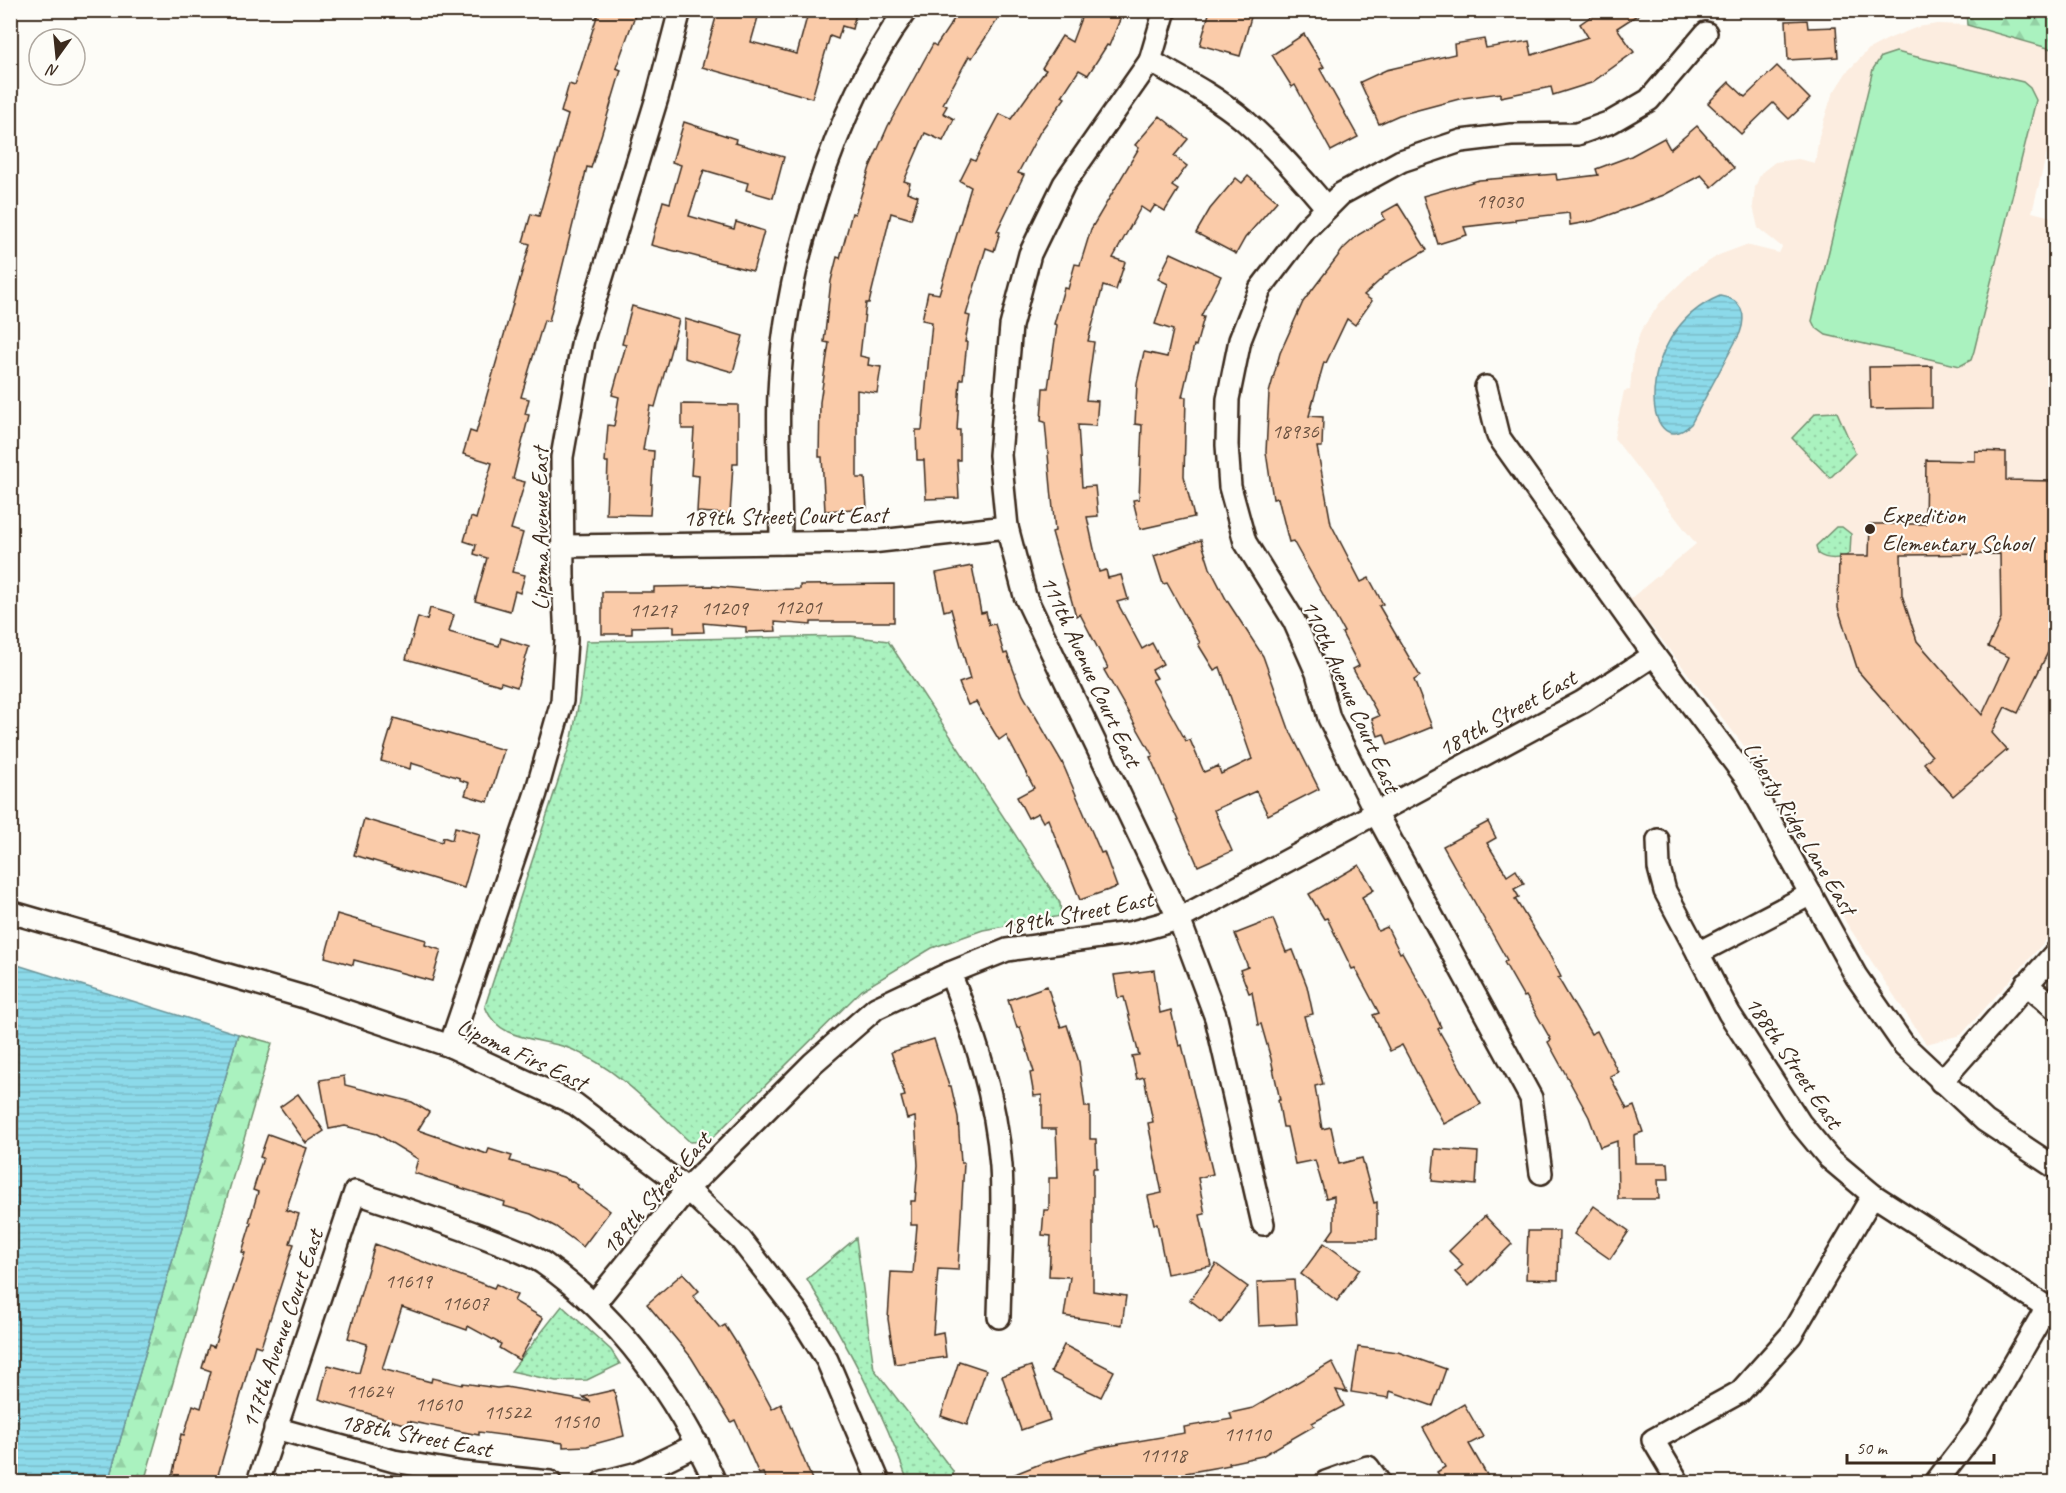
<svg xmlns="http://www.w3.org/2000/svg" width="2066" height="1493" font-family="Caveat,sans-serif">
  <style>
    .built { fill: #fcede0 }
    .grass { fill: url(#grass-dots); stroke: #728e6e; stroke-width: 1.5 }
    .forest { fill: url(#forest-firs); stroke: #728e6e; stroke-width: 1.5 }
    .garden { fill: #aaf2bf; stroke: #728e6e; stroke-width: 1.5 }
    .water { fill: url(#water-rules); stroke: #6c9498; stroke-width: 1.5 }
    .building { fill: #facba9; stroke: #3b2a1e; stroke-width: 1.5; fill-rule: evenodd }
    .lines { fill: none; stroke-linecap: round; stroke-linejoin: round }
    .minor-casing { stroke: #3b2a1e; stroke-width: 26 }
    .minor { stroke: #fdfcf7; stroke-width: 21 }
    .poi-dot { fill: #3b2a1e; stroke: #fdfcf7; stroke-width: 2 }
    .labels { text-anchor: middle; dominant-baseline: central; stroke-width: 4.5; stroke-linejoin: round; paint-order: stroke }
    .number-label { font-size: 21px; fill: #6b5241 }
    .poi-label { font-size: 24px; fill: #3b2a1e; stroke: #fdfcf7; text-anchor: start }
    .street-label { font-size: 24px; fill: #3b2a1e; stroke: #fdfcf7 }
  </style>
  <defs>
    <pattern id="grass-dots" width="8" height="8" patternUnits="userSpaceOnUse" patternTransform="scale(1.5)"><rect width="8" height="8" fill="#aaf2bf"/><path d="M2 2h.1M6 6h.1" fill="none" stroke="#93d0a4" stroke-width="1.8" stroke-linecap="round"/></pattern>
    <pattern id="forest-firs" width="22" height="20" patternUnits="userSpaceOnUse" patternTransform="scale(1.5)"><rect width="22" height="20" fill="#aaf2bf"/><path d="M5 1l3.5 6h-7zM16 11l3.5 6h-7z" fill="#93d0a4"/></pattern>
    <pattern id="water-rules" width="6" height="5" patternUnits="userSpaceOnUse" patternTransform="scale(1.5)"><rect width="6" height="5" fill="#8cdaea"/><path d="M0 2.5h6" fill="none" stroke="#7abbc8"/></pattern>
  </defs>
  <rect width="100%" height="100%" fill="#fdfcf7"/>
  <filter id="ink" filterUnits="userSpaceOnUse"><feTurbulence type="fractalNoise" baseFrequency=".0167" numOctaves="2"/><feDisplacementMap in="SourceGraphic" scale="12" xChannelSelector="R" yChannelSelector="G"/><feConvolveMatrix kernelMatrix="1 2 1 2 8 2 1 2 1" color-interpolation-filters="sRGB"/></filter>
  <g filter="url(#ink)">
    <path class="built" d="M1937,24L1967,25L2055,50V121L2032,212L2056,218L2055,930L1961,1035L1926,1044L1847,924L1772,782L1630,599L1696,544L1614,438L1624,391L1630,390L1633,355L1641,330L1660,303L1692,272L1719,255L1746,245L1779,253L1782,247L1758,228L1753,206L1755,187L1761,173L1775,162L1798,159L1815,163L1819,136L1832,95L1846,73L1869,49L1888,39L1918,27Z"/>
    <g class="grass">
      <path d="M1837,412L1855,453L1830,478L1792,438L1816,413Z"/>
      <path d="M1836,527H1842L1851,534L1850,553C1842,560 1827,560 1818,554L1816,546Z"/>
      <path d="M851,636L888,641L1060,903L1061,916L983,930L932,948L862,990L709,1141L690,1142C653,1108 619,1069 571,1049C541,1037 498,1043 485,1006L572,738L580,696L586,641Z"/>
      <path d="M856,1238L874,1369L953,1471L954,1482H908C883,1410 847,1344 807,1279Z"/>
      <path d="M562,1306L611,1350L620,1364L587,1380L556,1381L511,1371Z"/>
    </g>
    <g class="forest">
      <path d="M1966,11H2055V50L1967,25Z"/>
      <path d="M238,1034L272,1043L144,1482H108Z"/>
    </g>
    <path class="garden" d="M1896,52L2023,82L2030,88L2036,100L1974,351L1971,360L1960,366L1826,335L1815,327L1812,321L1873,69L1881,57Z"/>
    <g class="water">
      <path d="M1720,296C1742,299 1747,314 1740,333L1691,424C1645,469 1629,334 1720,296Z"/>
      <path d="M11,963L238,1034L108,1482H11Z"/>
    </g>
    <g class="building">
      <path d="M599,10H637L616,68L621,70L609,110L591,168L587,167L549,321L544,320L521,397L529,399L525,414L529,415L513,479L525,482L511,529L523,533L512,572L525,575L520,593L515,591L510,611L475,601L487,558L474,554L476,545L464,541L471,517L476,519L492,463L463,454L470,431L476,433L530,244L523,242L531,214L539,216L568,115L561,112L569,84L575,86Z"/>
      <path d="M718,10H760L751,42L797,54L807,17L803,16L804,10H846L856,13L852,29L842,26L838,39L830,36L812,98L702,67Z"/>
      <path d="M960,10H1004L972,58L969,56L943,104L947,106L943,113L954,119L943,141L925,133L904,181L910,183L907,192L918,196L911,219L891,213L869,303H866L860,356L869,358L868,365L881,367L877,393L857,390V478H865L867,508L825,511L822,457H819L820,402L829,343L824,342L831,281L837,257L840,258L852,213L855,214L870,167L888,126L933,44L936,46Z"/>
      <path d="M1084,10H1124L1109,46L1107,45L1088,75L1079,70L1062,96L1065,98L1040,132L1018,173L1024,175L997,231L1000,232L994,251L986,248L966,315L970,316L965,342H967L963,379H960L957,430H960V460H957L959,498L926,499L924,460H917L916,430H922L932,322L922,320L928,292L939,294L971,187L960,181L971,159L975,161L1000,114L1011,119L1046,70L1042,68L1062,36L1072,42Z"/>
      <path d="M1210,10H1253L1240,56L1200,45Z"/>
      <path d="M1600,10H1645L1617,28L1634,52L1591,83L1553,95L1551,87L1500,97V93L1463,98L1399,115L1379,124L1360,82L1386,70L1455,54L1454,44L1484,39L1486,48L1529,41L1532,55L1588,37L1580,24Z"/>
      <path d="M1807,20L1808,28L1836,27L1838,57L1788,60L1786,21Z"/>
      <path d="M1304,34L1324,67L1320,69L1358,137L1331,151L1295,85L1292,87L1272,55Z"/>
      <path d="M1777,66L1810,99L1789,119L1773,103L1741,134L1708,103L1729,82L1745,97Z"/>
      <path d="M1160,116L1188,139L1174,156L1187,166L1172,186L1178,190L1165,211L1155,205L1150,213L1141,207L1113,258L1125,262L1116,290L1103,286L1088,341L1094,342L1086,400L1098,401L1096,426L1078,425L1082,487L1095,486L1098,516L1087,517L1099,572L1106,570L1108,578L1121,575L1128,599L1117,602L1142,649L1152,643L1163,664L1152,670L1157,678L1152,680L1186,741L1190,740L1204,772L1218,766L1221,774L1252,759L1220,667L1214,670L1198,644L1200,643L1167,583L1163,584L1154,556L1201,540L1210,568L1226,599L1263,656L1289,729L1319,789L1268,815L1256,791L1214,810L1232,851L1198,866L1150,757L1153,756L1104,670L1108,668L1080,614L1076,616L1052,532L1055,531L1045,422L1041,421L1043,388H1048L1057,325L1054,324L1064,288L1068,289L1075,264L1080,265L1091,229L1139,148L1135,145Z"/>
      <path d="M684,122L736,139L735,143L784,157L773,198L746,190L748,183L704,170L689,216L734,229L736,222L764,231L753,271L651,245L663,201L670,203L681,165L672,162Z"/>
      <path d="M1697,126L1734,168L1712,187L1701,175L1664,195L1593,221L1570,225L1569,213L1515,219V221L1464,227L1467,235L1438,244L1423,196L1479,180L1556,174L1557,180L1598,175L1596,169L1631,156L1664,138L1670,149Z"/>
      <path d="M1248,176L1277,201L1245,238L1236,254L1196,233L1210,209L1236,178L1242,183Z"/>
      <path d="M1398,204L1427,250L1390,271L1364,295L1372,301L1355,325L1347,319L1326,363L1324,362L1309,416L1323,417L1322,447H1317L1331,524L1361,582L1369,578L1383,604L1379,606L1420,676L1414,680L1432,727L1388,745L1384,734L1378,736L1372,719L1379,716L1353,669L1359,666L1342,633L1344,632L1293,541L1289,542L1278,498L1273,499L1266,452L1269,393L1280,353L1303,302L1344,248L1358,235L1385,219L1382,213Z"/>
      <path d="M1171,253L1221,276L1201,316L1204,317L1196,346L1194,345L1182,397H1186L1184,476L1194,517L1140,529L1133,500L1139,499L1142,425L1135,424L1137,383L1144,352L1167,357L1173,330L1155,324L1168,284L1158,279Z"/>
      <path d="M632,306L679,320L655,407L650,406L643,450L654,451L650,515L606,514L608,462H605L608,425L614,426L619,397L612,395L626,345L622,344Z"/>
      <path d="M685,319L743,336L733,372L684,358Z"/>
      <path d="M1932,366V408L1870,409L1869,367Z"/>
      <path d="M682,404L738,405V464H733L730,514L697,512L699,476L691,475L694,429H682Z"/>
      <path d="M1975,451L2006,452V480L2055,481V638L2018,713L2005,707L1992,733L2007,750L1953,796L1924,763L1932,756L1858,671L1838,608L1839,556H1869L1870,524H1925L1926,460L1975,461ZM2000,554L2001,619L1988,647L2009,657L1982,715L1917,641L1902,595L1901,555Z"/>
      <path d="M972,566L981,613L986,612L989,625L995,624L1004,654L1007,653L1023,695L1062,762L1101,853L1104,852L1117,887L1080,900L1048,819L1043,822L1038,813L1028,818L1017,797L1034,788L1006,735L999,740L976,702L968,705L959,683L970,679L951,609L944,611L936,573Z"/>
      <path d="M894,584V622H811V625L775,622L776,631L746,632V627L703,623L704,632L674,633V626L632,627V634H602V592H654V587L711,586L757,590L800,589V585Z"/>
      <path d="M430,608L454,615L449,632L499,646L501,638L529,647L517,687L501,682L500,685L406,659L418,617L427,620Z"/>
      <path d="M394,718L504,750L488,802L465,795L469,783L460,780V778L411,763L410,769L381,761Z"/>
      <path d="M364,819L442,842L443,837L452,840L455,827L480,834L464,888L354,855Z"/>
      <path d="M1488,822L1496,838L1487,843L1507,876L1516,870L1524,884L1514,889L1519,897L1515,899L1548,952L1561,977L1558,978L1591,1034L1597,1031L1618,1072L1610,1076L1627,1109L1634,1106L1643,1132L1634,1135L1635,1163H1668L1669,1179H1658L1659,1199H1618L1617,1141L1600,1147L1589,1117L1548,1042L1551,1040L1526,996L1524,997L1504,962L1507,960L1443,846Z"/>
      <path d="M1359,865L1374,890L1362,897L1378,931L1387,927L1400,953L1402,952L1426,995L1441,1027L1438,1029L1481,1104L1444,1124L1402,1045L1390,1051L1373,1015L1379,1013L1355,968L1352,969L1327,918L1324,919L1309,894Z"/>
      <path d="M337,914L426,940L425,945L441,950L432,981L354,960L353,965L325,957Z"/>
      <path d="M1273,919L1286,952L1293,950L1307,986L1313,1014L1304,1016L1323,1084L1315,1086L1322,1129L1331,1127L1339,1164L1362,1158L1374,1203L1377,1202V1239H1327L1334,1229V1196L1326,1198L1315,1160L1295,1164L1287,1127H1283L1278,1100H1280L1271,1059L1261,1024L1258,1025L1252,992L1249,993L1240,970L1248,967L1235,934Z"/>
      <path d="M1154,970L1160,1013L1171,1010L1179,1046L1182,1045L1213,1174L1198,1178L1205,1214L1200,1215L1211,1266L1167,1274L1157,1224H1154L1148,1196L1162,1193L1148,1123L1153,1122L1144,1077L1137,1079L1132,1056L1139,1055L1124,997L1118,998L1114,975Z"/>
      <path d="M1047,986L1061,1027L1067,1025L1079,1062L1085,1107H1090V1139H1096L1097,1168H1093V1291L1126,1296L1122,1325L1064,1316L1070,1277L1049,1276L1051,1236L1042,1235L1044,1210H1049V1178H1058L1056,1129H1042V1095L1034,1096L1030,1073L1034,1072L1020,1027L1017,1028L1008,1000Z"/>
      <path d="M934,1039L949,1086H951L958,1117L961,1163H964L958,1270L938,1269L933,1334L943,1332L946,1357L895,1364L888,1319L891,1272L913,1273L917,1225H911V1201H915L918,1165L915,1117L907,1119L901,1097L905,1096L891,1052Z"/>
      <path d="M344,1076L345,1085L412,1102L429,1112L418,1130L487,1154L489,1149L512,1156L510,1161L563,1177L578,1185L577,1187L610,1211L583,1247L556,1227L531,1214L504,1206L505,1202L414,1173L418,1159L377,1134L345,1126L329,1129L320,1080Z"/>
      <path d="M298,1094L324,1131L306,1143L280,1107Z"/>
      <path d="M268,1134L307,1148L286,1210L299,1214L290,1243L294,1244L261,1347L255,1345L216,1482H171L181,1434L184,1435L193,1405L201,1408L211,1371L202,1368L209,1345L214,1347L245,1253L242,1252L251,1223L249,1222L258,1192L253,1190L263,1158L260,1157Z"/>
      <path d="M1435,1149L1478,1152L1476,1185L1432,1181Z"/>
      <path d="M1594,1206L1629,1231L1610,1259L1574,1234Z"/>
      <path d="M1485,1216L1512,1244L1469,1286L1455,1272L1463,1265L1449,1251Z"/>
      <path d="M1528,1231H1559L1558,1280L1526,1279Z"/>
      <path d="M1324,1243L1360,1269L1337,1301L1301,1274Z"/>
      <path d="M375,1244L494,1288L496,1284L517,1295L514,1301L543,1318L519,1360L499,1348L501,1344L468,1326L467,1330L402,1307L382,1369L431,1382L432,1378L462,1385L463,1383L497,1388L506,1387L591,1402L583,1397L614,1390L624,1436L587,1446L563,1447V1443L479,1432V1435L408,1421L407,1425L319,1399L328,1365L359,1373L367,1344L348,1338Z"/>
      <path d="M1216,1264L1248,1287L1221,1323L1190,1300Z"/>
      <path d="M683,1273L699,1291L693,1296L720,1328L725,1325L737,1344L772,1409L781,1404L813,1482H767L763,1473L759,1474L735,1420L731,1422L691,1357L647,1304Z"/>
      <path d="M1294,1280L1297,1324L1259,1326L1257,1282Z"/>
      <path d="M1064,1345L1114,1371L1101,1397L1051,1372Z"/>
      <path d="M1358,1347L1398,1352L1446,1369L1433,1406L1390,1391L1389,1398L1351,1392Z"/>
      <path d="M959,1361L986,1370L967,1425L941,1416Z"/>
      <path d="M1332,1362L1347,1392L1336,1390L1344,1406L1312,1423L1314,1426L1262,1456L1229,1463L1230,1465L1186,1473V1477L1143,1482H995L1040,1464L1097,1448L1185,1433L1184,1427L1232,1419L1230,1413L1253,1408Z"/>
      <path d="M1031,1366L1050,1420L1021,1430L1002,1376Z"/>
      <path d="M1464,1404L1483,1437L1469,1444L1491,1482H1444L1437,1472L1445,1467L1423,1428Z"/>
    </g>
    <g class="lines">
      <defs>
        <g id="minor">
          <path d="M1165,10L1150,61L1064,184L1030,254L1011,326L1000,455L1007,527L1025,596L1179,919L1216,1018L1263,1224"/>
          <path d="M1150,61C1182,79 1215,96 1244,120C1275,147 1301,177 1327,208"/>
          <path d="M1486,387L1498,436L1654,655L1747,779L1856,976L1904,1045L1985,1121L2056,1168"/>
          <path d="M781,543C781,493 777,443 779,393C784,270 833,110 906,10"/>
          <path d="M563,546L871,542L1007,527"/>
          <path d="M1658,840L1659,868L1665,891L1698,953L1729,1013L1800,1123L1829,1158L1873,1195L2056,1313"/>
          <path d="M10,912L304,997L450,1046L575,1104L687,1189L741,1240L797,1312L827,1360L879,1482"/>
          <path d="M1698,953L1811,894"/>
          <path d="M950,973C975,1036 996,1098 1001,1166C1004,1216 1000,1267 999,1317"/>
          <path d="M2026,984L2056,1009"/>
          <path d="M450,1046L536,793L562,701L566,640L563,577L562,457L583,339L657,98L680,10"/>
          <path d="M1941,1082L2056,952"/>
          <path d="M1541,1173L1531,1098L1376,813L1329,718L1317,673L1294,621L1245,542L1230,487L1227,445L1228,399L1240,340L1260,289L1305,230L1341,194L1401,161L1461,141L1511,135L1577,134L1611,122L1649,100L1706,33"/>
          <path d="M594,1304L687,1189L813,1063L876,1008L950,973L1007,950L1129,933L1179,919L1582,702L1654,655"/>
          <path d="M275,1428L394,1461L463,1473L550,1482"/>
          <path d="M258,1482L355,1192C398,1207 442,1221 484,1237C504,1245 526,1252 543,1263C620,1316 677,1398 715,1482"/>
          <path d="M603,1482L638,1473L698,1444"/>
          <path d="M1326,1482L1368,1467L1379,1482"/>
          <path d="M1678,1482L1653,1440L1740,1392L1791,1335L1873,1195"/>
          <path d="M1936,1482L1976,1430L2047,1307"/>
        </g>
      </defs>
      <use href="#minor" class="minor-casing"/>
      <use href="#minor" class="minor"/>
    </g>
  </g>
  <circle class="poi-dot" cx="1870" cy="529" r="6"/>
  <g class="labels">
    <g class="number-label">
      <text x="1499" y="201">19030</text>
      <text x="1295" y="431">18936</text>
      <text x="798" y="607">11201</text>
      <text x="724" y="608">11209</text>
      <text x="653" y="610">11217</text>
      <text x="408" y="1281">11619</text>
      <text x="465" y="1303">11607</text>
      <text x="369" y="1391">11624</text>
      <text x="438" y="1404">11610</text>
      <text x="507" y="1412">11522</text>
      <text x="575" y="1421">11510</text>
      <text x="1247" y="1434">11110</text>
      <text x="1163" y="1455">11118</text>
    </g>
    <g class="poi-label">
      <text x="1882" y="515">Expedition<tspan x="1882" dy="28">Elementary School</tspan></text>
    </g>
    <g class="street-label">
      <text transform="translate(785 516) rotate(-1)">189th Street Court East</text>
      <text transform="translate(540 529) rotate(-90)">Lipoma Avenue East</text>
      <text transform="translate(1091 671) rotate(65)">111th Avenue Court East</text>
      <text transform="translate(1351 696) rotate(66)">110th Avenue Court East</text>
      <text transform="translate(1507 713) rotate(-29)">189th Street East</text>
      <text transform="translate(1800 828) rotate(59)">Liberty Ridge Lane East</text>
      <text transform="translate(1077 913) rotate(-11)">189th Street East</text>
      <text transform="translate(522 1054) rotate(25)">Lipoma Firs East</text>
      <text transform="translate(1794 1062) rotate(56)">188th Street East</text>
      <text transform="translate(656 1193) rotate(-49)">189th Street East</text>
      <text transform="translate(282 1329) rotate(-71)">117th Avenue Court East</text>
      <text transform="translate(416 1435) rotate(11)">188th Street East</text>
    </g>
  </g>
  <rect width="2066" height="1493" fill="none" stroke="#fdfcf7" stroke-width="36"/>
  <rect x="18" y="18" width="2030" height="1457" fill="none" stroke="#3b2a1e" stroke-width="2" filter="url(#ink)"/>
  <g transform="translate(57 57) rotate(195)"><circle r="28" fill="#fdfcf7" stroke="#afa8a0" stroke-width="1.5"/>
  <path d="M0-4.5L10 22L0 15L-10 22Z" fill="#3b2a1e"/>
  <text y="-9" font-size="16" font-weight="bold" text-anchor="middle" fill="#3b2a1e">N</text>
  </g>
  <path d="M1847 1454v9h147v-9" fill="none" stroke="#3b2a1e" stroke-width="3"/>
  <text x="1856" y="1454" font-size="18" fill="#3b2a1e" stroke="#fdfcf7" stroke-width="4.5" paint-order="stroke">50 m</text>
</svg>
